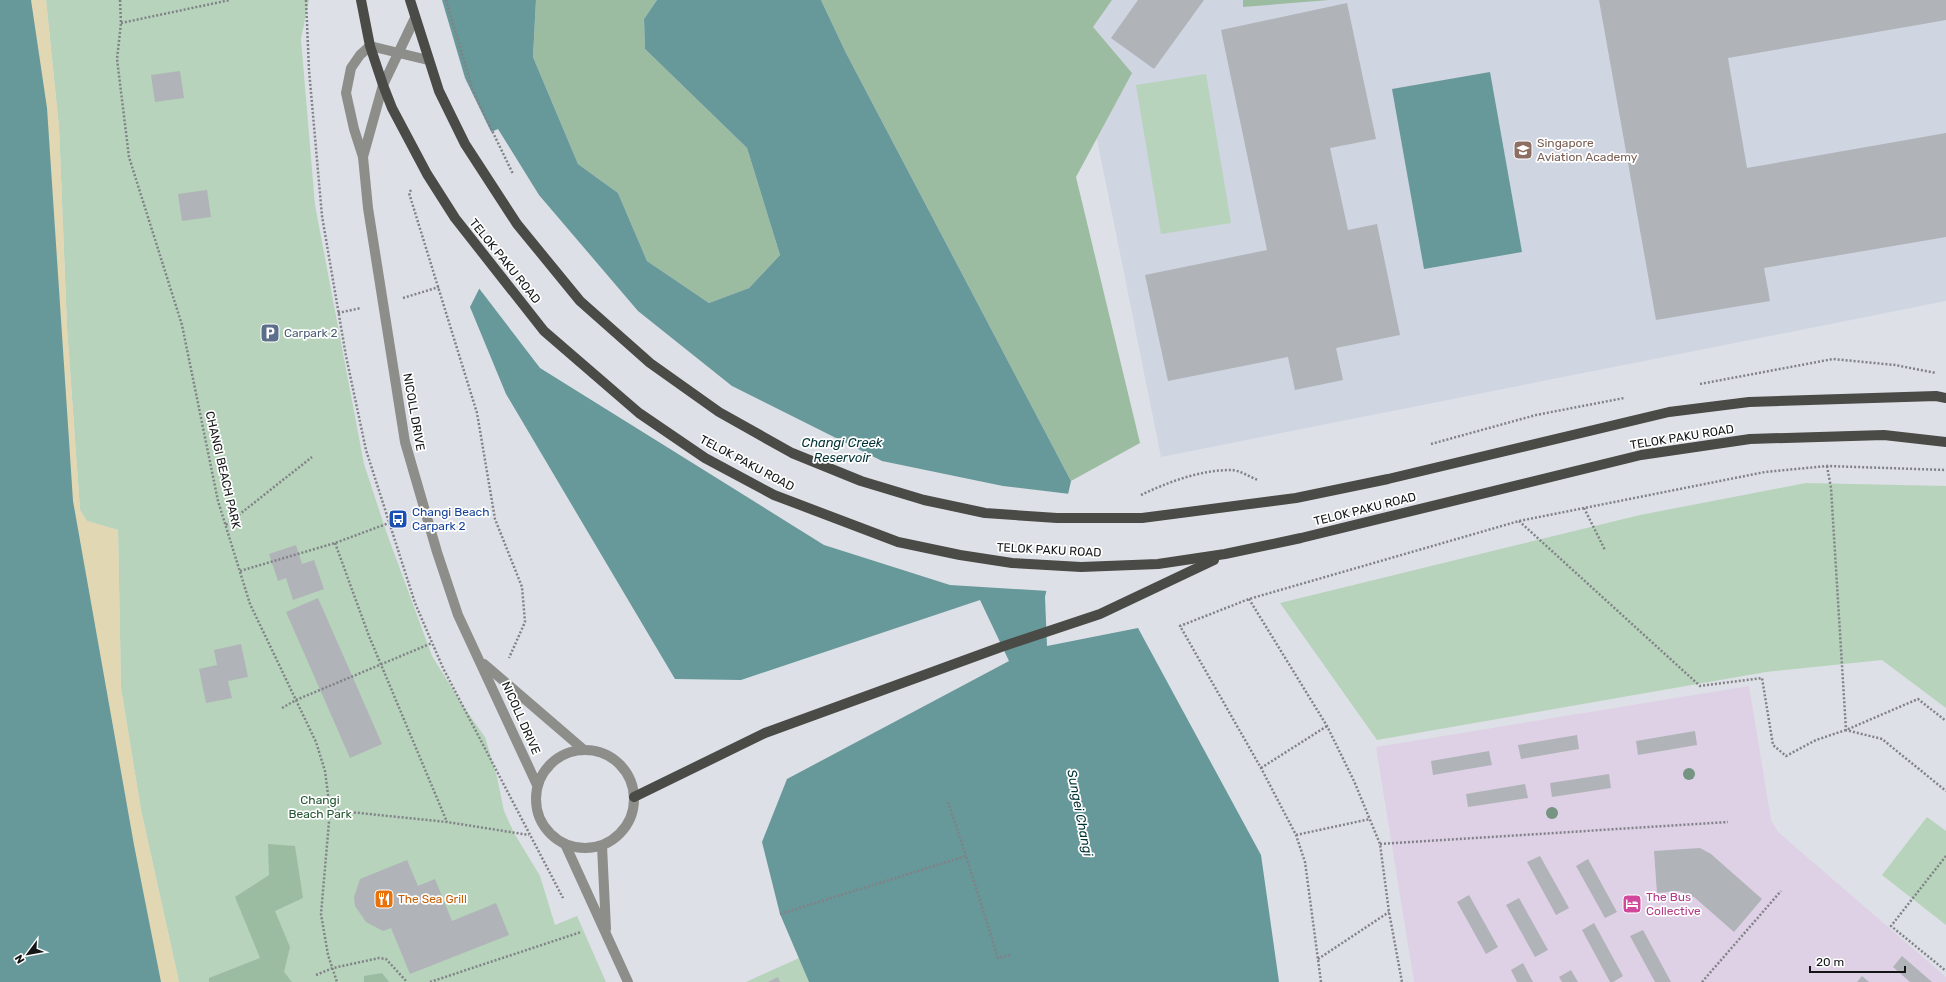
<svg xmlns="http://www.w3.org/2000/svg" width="1946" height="982" font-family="Rubik,sans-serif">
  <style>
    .commercial { fill: #ded1e5 }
    .built { fill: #cfd5e1 }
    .green { fill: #b7d3bb }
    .forest { fill: #9cbca1 }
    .sand { fill: #e1d7b2 }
    .water { fill: #67989a }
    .pier { fill: #dde0e6 }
    .building { fill: #b0b3b8 }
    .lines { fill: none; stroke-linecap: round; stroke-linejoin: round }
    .path { stroke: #808287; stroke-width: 2.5; stroke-dasharray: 2 2; stroke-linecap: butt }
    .minor { stroke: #8d8d8a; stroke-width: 10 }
    .primary { stroke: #4a4a46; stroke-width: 10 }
    .tree { fill: #769482 }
    .labels { text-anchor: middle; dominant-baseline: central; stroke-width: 3.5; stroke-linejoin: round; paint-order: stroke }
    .education-label { font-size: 12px; fill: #785e54; stroke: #fff; text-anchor: start }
    .street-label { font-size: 12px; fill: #141517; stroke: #fff }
    .service-label { font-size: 12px; fill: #4e5e75; stroke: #fff; text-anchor: start }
    .transit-label { font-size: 12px; fill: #164399; stroke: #fff; text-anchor: start }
    .park-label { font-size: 12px; fill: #225530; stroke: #fff }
    .hotel-label { font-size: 12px; fill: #b23c85; stroke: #fff; text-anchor: start }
    .food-label { font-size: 12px; fill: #c56008; stroke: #fff; text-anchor: start }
    .water-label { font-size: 13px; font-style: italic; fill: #003234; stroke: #fff }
  </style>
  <rect width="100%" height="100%" fill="#dde0e6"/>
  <path class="commercial" d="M1749,686L1771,820L1778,832L1946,977V982H1414L1376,747Z"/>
  <path class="built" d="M1069,0H1946V301L1161,457Z"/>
  <g class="green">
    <path d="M46,0H309L301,39L315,205L364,464L386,531L432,656L465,709L485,737L497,777L504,811L514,833L540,876L555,925L577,916L606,982H179L141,810L121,688L118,530L87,521L80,510L67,327L59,127Z"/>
    <path d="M1206,74L1231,223L1161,234L1136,85Z"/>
    <path d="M1806,483L1946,486V708L1882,660L1766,672L1377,740L1280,603L1640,515Z"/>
    <path d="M1927,817L1946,831V925L1882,875Z"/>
    <path d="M799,958L809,982H746Z"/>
  </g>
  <g class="forest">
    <path d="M536,0H657L644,19L645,49L747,148L780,255L749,288L709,303L647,261L618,193L578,164L533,57Z"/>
    <path d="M821,0H1112L1093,27L1132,73L1076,177L1140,443L1071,481L846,53Z"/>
    <path d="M1243,0H1329L1243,7Z"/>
    <path d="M268,844L295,846L303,898L275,911L290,947L284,972L292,982H209V978L260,958L235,897L269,875Z"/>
    <path d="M382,973L389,982H364V976Z"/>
  </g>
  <path class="sand" d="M0,0H46L59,127L67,327L80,510L87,521L118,530L121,688L141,810L179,982H91Z"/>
  <g class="water">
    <path d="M0,0H31L47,108L73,501L134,845L161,982H0Z"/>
    <path d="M442,0H536L533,57L578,164L618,193L647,261L709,303L749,288L780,255L747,148L645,49L644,19L657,0H821L846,53L1071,481L1045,597L1047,646L1138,628L1261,855L1279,982H809L780,914L762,842L787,779L1009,661L980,600L741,680L675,679L506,394L470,307L530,188L496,142L465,78Z"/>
    <path d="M1490,72L1522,252L1424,269L1392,89Z"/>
  </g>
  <path class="pier" d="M498,129L539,195L638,311L732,386L882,461L1003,486L1070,494L1048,591L950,585L824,545L540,368L478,287L528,189L494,143L489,133Z"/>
  <g class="building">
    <path d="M1138,0H1204L1154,69L1111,38Z"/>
    <path d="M1599,0H1946V20L1728,58L1747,168L1946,133V237L1764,268L1770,301L1656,320Z"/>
    <path d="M1347,3L1376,139L1330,148L1348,230L1377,224L1400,335L1336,348L1343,380L1295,390L1288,357L1168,381L1145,275L1267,250L1221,30Z"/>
    <path d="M180,71L184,98L155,102L151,75Z"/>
    <path d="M207,190L211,217L182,221L178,194Z"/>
    <path d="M296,545L302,564L314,560L324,589L293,600L286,578L278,581L269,554Z"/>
    <path d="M318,598L382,744L350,758L286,612Z"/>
    <path d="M241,644L248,677L228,681L232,698L206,703L199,669L217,665L214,650Z"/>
    <path d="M1695,731L1697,745L1638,755L1636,741Z"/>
    <path d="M1577,735L1579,749L1521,759L1518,745Z"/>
    <path d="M1489,751L1492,765L1433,775L1431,761Z"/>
    <path d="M1609,774L1611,788L1552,797L1550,783Z"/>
    <path d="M1525,784L1528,798L1468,807L1466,794Z"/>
    <path d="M1700,848L1711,854L1762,899L1734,932L1694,897L1679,891L1657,893L1654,851Z"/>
    <path d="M1540,856L1569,908L1556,915L1527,862Z"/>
    <path d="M1588,859L1617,912L1605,918L1576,866Z"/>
    <path d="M407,860L418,886L435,879L452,921L496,903L509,935L410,974L391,928L383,931L366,922L355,906L354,897L360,879Z"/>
    <path d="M1469,895L1498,947L1486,954L1457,902Z"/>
    <path d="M1519,898L1548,950L1535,957L1506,905Z"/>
    <path d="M1594,923L1623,976L1613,982H1610L1582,930Z"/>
    <path d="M1643,930L1671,982H1655L1630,936Z"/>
    <path d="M1902,956L1932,982H1910L1893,967Z"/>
    <path d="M1523,963L1533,982H1517L1511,970Z"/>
    <path d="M1571,970L1578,982H1562L1559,977Z"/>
    <path d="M1862,976L1869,982H1857Z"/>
    <path d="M778,977L780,982H768Z"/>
  </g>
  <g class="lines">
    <g class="path">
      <path d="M120,0L121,23L117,59L129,157L182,325L218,501L250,604L316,742L325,771L330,810L321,914L328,955L337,982"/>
      <path d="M306,0L309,70L322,216L346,356L366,450L415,603L443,668L563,898"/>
      <path d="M446,0L473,91L513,174"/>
      <path d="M121,23L230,0"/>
      <path d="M411,190L409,193L477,413L495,519L522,587L525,622L509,658"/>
      <path d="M403,298L439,287"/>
      <path d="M338,313L361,308"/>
      <path d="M1700,384L1833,359L1895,365L1936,373"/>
      <path d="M1431,444L1536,415L1624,398"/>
      <path d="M1827,466L1831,488L1846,730L1882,739L1946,791"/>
      <path d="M1141,495C1168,482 1200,470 1231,470C1239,470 1250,477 1258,480"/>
      <path d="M1584,508L1605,550"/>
      <path d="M1519,521L1700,686L1762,678L1773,745L1786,756L1816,740L1846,730L1918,699L1946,721"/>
      <path d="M226,525L312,457"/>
      <path d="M335,543L369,636L447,822"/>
      <path d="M240,571L335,543L389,523"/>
      <path d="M1249,599L1327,726L1354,781L1380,844L1389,912L1402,982"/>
      <path d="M282,708L296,700L432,643"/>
      <path d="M1261,768L1327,726"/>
      <path d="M948,802L966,856"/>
      <path d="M330,810L447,822L529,835"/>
      <path d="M1296,835L1370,819"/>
      <path d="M1380,844L1728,822"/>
      <path d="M1946,856L1891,926L1946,971"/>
      <path d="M780,914L966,856L998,958L1010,955"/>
      <path d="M1318,959L1389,912"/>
      <path d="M316,975L333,968L379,958L386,959L407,982"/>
      <path d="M430,982L581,932"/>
      <path d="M1321,982L1305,862L1296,835L1261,768L1180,626L1249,599L1519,521L1765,472L1827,466L1946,470"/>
      <path d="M1702,982L1781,891"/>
    </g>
    <g class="minor">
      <path d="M428,60L370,46L360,55L351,68L346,93L354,129L363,157L368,208L405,442L437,552L458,615L537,785"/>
      <path d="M363,157L383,85L415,18"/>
      <path d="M484,664L584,750"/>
      <circle cx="585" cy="799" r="49"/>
      <path d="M565,844L628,982"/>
      <path d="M602,846L606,929"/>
    </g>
    <g class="primary">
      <path d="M361,0L370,46L383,85L392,108L427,174L455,218L544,331L639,413L705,458L774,495L898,542L960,555L1012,563L1081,567L1158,564L1225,554L1301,538L1641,455L1750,439L1884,435L1946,442"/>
      <path d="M410,0L439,91L465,144L517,224L580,301L650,363L719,412L792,453L861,481L924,500L985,513L1057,518H1142L1296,498L1388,479L1669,412L1749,402L1936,396L1946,398"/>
      <path d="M634,797L765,733L1001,647L1100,614L1214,560"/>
    </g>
  </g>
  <g class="tree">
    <circle cx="1689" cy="774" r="6"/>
    <circle cx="1552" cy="813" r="6"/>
  </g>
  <defs>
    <symbol id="school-square" viewBox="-11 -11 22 22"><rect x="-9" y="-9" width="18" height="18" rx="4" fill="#8d6e63" stroke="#fff"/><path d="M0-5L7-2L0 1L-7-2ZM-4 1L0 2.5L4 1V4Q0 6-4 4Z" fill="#fff"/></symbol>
    <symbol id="parking-square" viewBox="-11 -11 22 22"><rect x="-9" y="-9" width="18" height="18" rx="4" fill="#5c6f8a" stroke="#fff"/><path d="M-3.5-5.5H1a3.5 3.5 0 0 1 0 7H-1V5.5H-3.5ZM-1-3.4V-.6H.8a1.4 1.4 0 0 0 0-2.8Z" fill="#fff"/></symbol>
    <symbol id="bus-square" viewBox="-11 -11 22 22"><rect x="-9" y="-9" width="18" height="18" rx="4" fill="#1a4fb4" stroke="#fff"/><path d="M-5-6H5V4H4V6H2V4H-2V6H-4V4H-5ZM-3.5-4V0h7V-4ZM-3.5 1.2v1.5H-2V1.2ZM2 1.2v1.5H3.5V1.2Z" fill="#fff"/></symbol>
    <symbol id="restaurant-square" viewBox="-11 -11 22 22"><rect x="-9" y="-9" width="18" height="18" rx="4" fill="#e8710a" stroke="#fff"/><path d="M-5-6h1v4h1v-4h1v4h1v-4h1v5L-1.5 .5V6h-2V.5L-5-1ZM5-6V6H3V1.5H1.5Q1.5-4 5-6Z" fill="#fff"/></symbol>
    <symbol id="hotel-square" viewBox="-11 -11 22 22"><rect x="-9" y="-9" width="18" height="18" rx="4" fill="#d1479c" stroke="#fff"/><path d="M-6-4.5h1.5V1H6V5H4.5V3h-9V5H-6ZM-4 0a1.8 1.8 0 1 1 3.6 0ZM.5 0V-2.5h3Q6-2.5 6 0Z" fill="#fff"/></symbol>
  </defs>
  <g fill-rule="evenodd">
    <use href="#school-square" x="1512" y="139" width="22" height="22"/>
    <use href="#parking-square" x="259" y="322" width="22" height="22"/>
    <use href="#bus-square" x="387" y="508" width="22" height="22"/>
    <use href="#restaurant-square" x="373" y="888" width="22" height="22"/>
    <use href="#hotel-square" x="1621" y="893" width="22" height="22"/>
  </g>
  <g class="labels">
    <g class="education-label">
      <text x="1537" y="143">Singapore<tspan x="1537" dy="14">Aviation Academy</tspan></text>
    </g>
    <g class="street-label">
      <text transform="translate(505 261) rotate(51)">TELOK PAKU ROAD</text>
      <text transform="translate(414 412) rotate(80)">NICOLL DRIVE</text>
      <text transform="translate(1682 437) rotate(-9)">TELOK PAKU ROAD</text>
      <text transform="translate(747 463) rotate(28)">TELOK PAKU ROAD</text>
      <text transform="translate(223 470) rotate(77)">CHANGI BEACH PARK</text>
      <text transform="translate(1365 509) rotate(-14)">TELOK PAKU ROAD</text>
      <text transform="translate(1049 550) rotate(3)">TELOK PAKU ROAD</text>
      <text transform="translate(521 718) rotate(66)">NICOLL DRIVE</text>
    </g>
    <g class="service-label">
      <text x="284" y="333">Carpark 2</text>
    </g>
    <g class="transit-label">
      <text x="412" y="512">Changi Beach<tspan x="412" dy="14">Carpark 2</tspan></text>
    </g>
    <g class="park-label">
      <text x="320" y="800">Changi<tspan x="320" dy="14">Beach Park</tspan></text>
    </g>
    <g class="hotel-label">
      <text x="1646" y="897">The Bus<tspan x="1646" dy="14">Collective</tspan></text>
    </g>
    <g class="food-label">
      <text x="398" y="899">The Sea Grill</text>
    </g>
    <g class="water-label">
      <text x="842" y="442">Changi Creek<tspan x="842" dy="15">Reservoir</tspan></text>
      <text transform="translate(1080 813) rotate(79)">Sungei Changi</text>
    </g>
  </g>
  <g transform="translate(28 954) rotate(238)" stroke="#ffffff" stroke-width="3" paint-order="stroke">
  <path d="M0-3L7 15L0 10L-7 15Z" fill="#141517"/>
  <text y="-6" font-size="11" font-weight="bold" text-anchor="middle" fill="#141517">N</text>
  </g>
  <path d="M1810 966v6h95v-6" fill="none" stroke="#141517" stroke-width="2"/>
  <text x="1816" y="966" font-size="12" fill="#141517" stroke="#ffffff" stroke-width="3" paint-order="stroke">20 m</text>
</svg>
